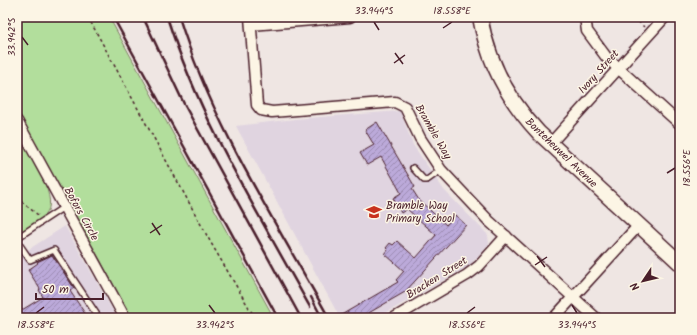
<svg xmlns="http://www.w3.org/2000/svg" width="697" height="335" font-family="Kalam,sans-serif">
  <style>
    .built { fill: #e0d4e0 }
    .grass { fill: #b2de9c; stroke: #7e7e64 }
    .building { fill: url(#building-hatch); stroke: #4a1f2b }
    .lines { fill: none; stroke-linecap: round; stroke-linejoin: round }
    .lane-casing { stroke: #4a1f2b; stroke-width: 8 }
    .street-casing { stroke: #4a1f2b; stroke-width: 13 }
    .secondary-casing { stroke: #4a1f2b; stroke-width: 17 }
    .path { stroke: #4a1f2b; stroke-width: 1.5; stroke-dasharray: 3 3; stroke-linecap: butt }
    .lane { stroke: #fcf5e5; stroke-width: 5 }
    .street { stroke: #fcf5e5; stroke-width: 10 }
    .secondary { stroke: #fcf5e5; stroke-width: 14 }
    .rail { stroke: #4a1f2b; stroke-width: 2.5 }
    .ticks { fill: none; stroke: #4a1f2b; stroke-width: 1.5 }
    .labels { text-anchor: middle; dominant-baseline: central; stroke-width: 3; stroke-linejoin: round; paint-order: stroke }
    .street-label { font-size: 11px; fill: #4a1f2b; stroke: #fcf5e5 }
    .poi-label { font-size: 11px; fill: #4a1f2b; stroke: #fcf5e5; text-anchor: start }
    .neatline { fill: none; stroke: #4a1f2b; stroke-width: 1.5 }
    .ticks-label { font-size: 10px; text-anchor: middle; fill: #4a1f2b }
  </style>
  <defs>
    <pattern id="building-hatch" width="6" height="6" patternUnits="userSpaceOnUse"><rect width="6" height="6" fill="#bcaada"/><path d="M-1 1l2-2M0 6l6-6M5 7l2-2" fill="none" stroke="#9b8ab1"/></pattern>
  </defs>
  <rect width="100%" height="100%" fill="#efe6e3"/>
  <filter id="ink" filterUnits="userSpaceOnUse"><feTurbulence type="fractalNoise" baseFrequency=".025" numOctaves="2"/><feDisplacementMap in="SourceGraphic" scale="8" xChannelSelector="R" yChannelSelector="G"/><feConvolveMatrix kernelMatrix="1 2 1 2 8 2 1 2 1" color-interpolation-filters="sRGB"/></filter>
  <g filter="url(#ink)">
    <g class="built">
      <path d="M400,111L413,145L444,190L488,235L489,244L470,265L377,318H340L236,126L295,119Z"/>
      <path d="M65,226L117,318H17V257Z"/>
    </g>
    <g class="grass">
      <path d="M17,17H109L274,318H132L17,110Z"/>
      <path d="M17,133C26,149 59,196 47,212C40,222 27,229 17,235Z"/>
    </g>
    <g class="building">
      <path d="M377,122L415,187L412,189L419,200L446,225L455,215L466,225L405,292L360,318H336L398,282L396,280L404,271L385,254L388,250L386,248L390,243L393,245L397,241L416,258L436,235L407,209L401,213L393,198L401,193L381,157L367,165L360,153L374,145L365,130Z"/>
      <path d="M52,255L74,288L70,291L88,318H17V313L43,297L39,290L40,289L28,270L38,263L37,262Z"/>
    </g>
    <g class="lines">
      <defs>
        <g id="lane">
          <path d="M413,168L424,180H427L441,170"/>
          <path d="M17,238L64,207"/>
          <path d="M17,241L30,260L54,250L99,318"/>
        </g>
        <g id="street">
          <path d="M250,17L257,105L261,110L272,112L395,102L405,107L420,138L441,170L489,221L596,318"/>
          <path d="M585,17L587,31L607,58L680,124"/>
          <path d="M251,25L350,17"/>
          <path d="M17,121L125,318"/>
          <path d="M550,144L665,17"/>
          <path d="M394,318L467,275L479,266L506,236"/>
          <path d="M554,318L639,225"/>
        </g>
        <path id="secondary" d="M480,17C488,62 508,100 539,133L680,263"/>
      </defs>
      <use href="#lane" class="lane-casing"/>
      <use href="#street" class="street-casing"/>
      <use href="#secondary" class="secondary-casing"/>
      <g class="path">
        <path d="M88,17L211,243L255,318"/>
        <path d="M634,17L644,27"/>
        <path d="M17,198L38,215"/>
      </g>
      <use href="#lane" class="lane"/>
      <use href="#street" class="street"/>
      <use href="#secondary" class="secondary"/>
      <g class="rail">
        <path d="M113,17L278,318"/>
        <path d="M143,17L185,106L301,318"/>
        <path d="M167,17C200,120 258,213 310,307"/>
        <path d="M179,17C212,124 275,221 329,318"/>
        <path d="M311,297L322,318"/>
      </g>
    </g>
  </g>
  <path class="ticks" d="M374,22L379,30M443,28L452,22M22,37L28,45M395,53L403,64M394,63L405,55M667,173L675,168M152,223L160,235M150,233L162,225M537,256L545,267M535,265L547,257M209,305L215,313M572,305L577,313M36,313L44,307M467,313L475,307"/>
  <defs>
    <symbol id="school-bare" viewBox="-9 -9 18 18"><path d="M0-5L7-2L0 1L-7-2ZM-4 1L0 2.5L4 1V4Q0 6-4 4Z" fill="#c8321e" stroke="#fcf5e5" stroke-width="2.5" paint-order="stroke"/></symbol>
  </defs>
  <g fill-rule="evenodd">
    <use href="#school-bare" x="363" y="201" width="22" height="22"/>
  </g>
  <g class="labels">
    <g class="street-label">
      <text transform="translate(599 72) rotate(-48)">Ivory Street</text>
      <text transform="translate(433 132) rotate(60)">Bramble Way</text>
      <text transform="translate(561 153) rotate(44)">Bonteheuwel Avenue</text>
      <text transform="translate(81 214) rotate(61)">Bofors Circle</text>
      <text transform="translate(437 278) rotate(-32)">Bracken Street</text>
    </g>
    <g class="poi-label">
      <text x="386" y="206">Bramble Way<tspan x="386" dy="13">Primary School</tspan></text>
    </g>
  </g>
  <rect width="697" height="335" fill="none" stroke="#fcf5e5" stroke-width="44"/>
  <g transform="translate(643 281) rotate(235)" stroke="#fcf5e5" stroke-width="3" paint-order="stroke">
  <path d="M0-3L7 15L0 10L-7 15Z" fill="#4a1f2b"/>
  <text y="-6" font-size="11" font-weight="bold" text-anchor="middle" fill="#4a1f2b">N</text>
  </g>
  <path d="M36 293v6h67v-6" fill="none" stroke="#4a1f2b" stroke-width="2"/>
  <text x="42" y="293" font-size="12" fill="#4a1f2b" stroke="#fcf5e5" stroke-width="3" paint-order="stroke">50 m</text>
  <rect x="22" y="22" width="653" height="291" class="neatline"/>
  <g class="ticks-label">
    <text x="374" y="14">33.944°S</text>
    <text x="452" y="14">18.558°E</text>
    <text transform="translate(11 37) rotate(-90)" y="4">33.942°S</text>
    <text transform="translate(686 168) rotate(-90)" y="4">18.556°E</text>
    <text x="36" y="328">18.558°E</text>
    <text x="215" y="328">33.942°S</text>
    <text x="467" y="328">18.556°E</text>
    <text x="577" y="328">33.944°S</text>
  </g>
</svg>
